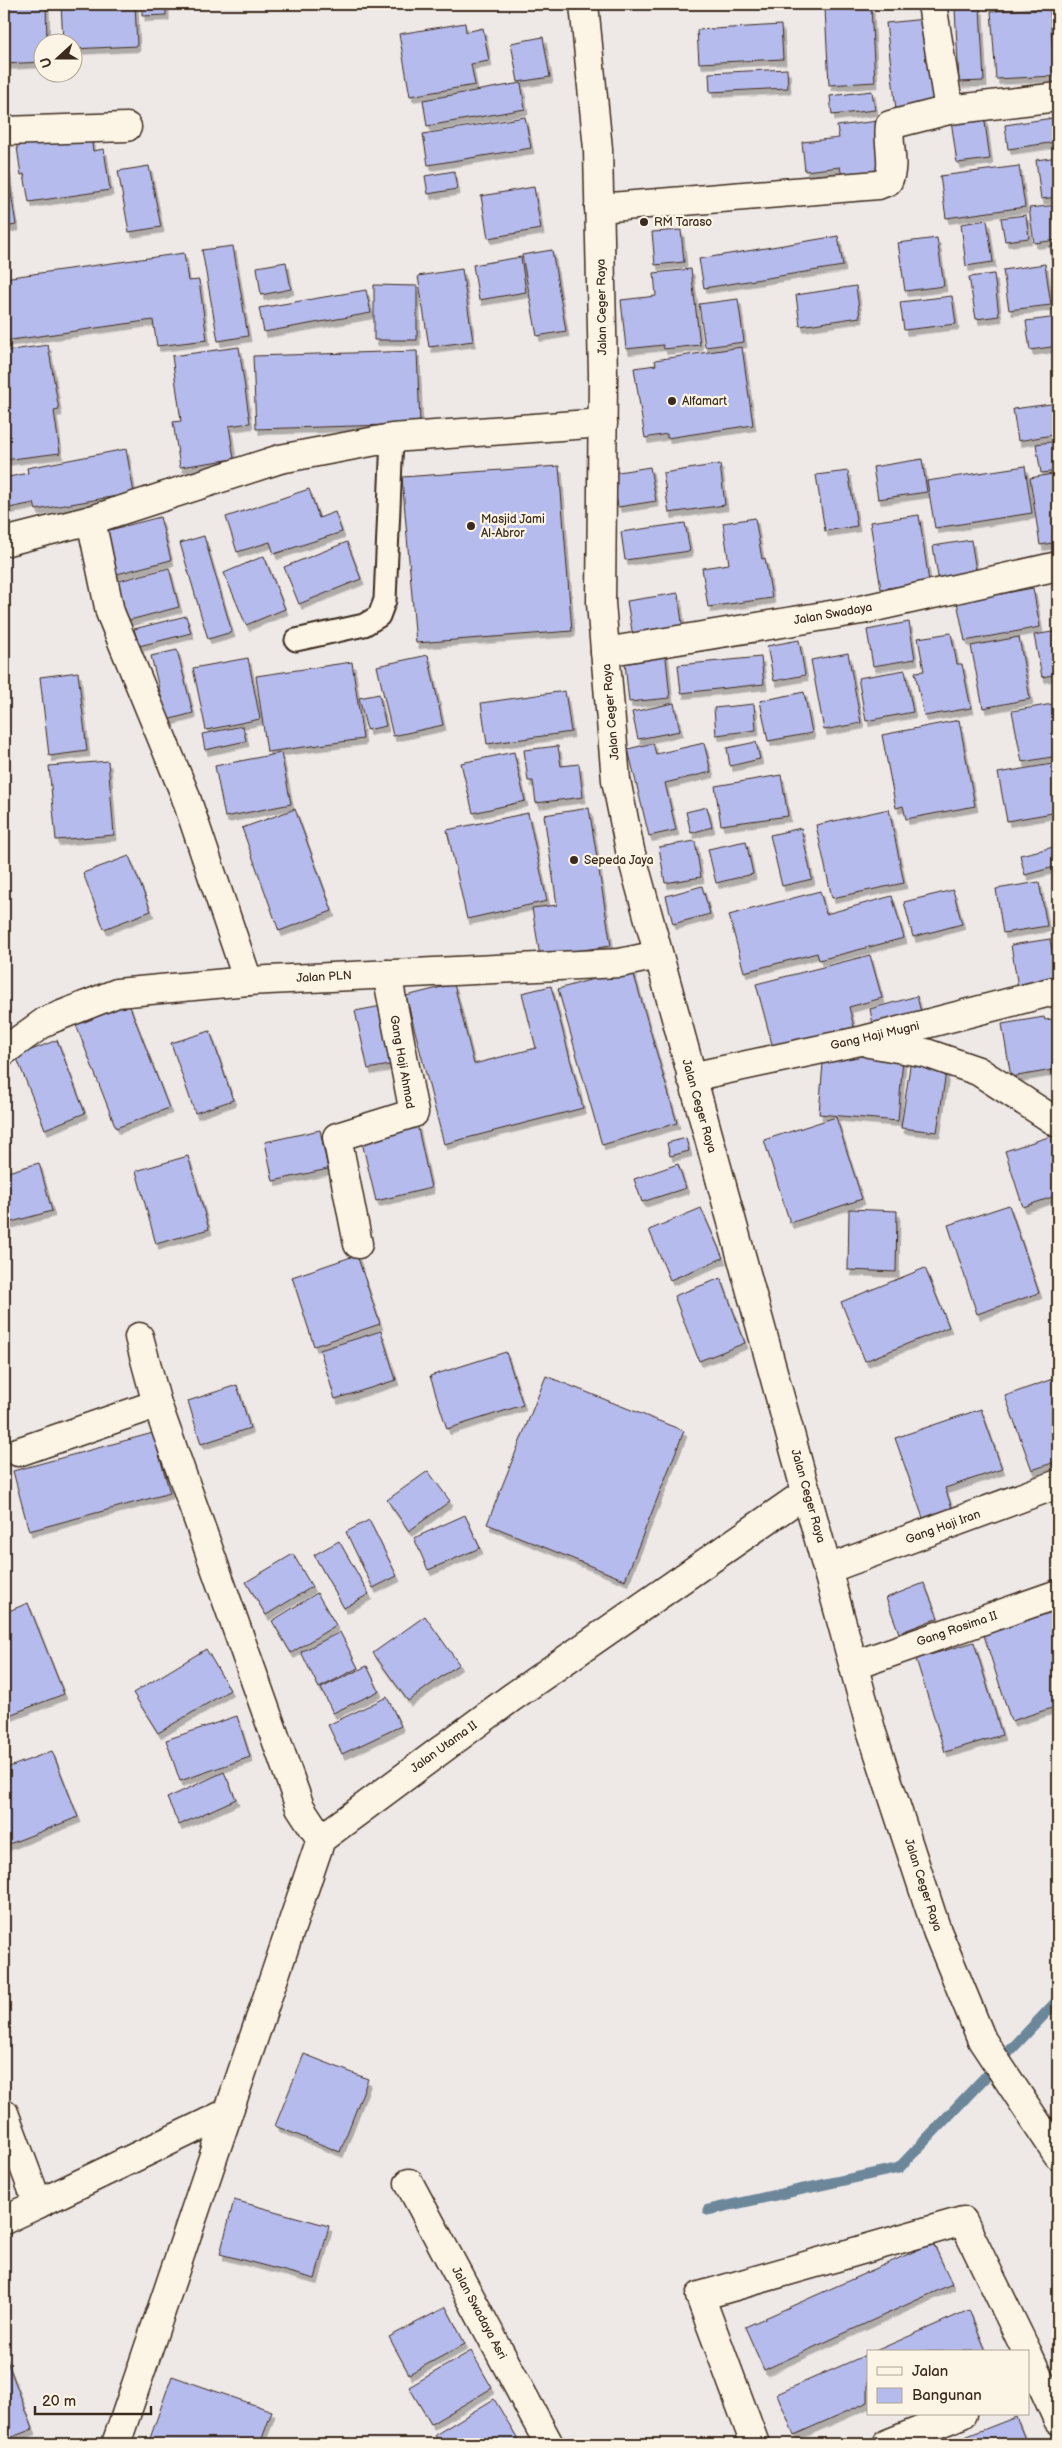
<svg xmlns="http://www.w3.org/2000/svg" width="1062" height="2448" font-family="'Balsamiq Sans',sans-serif">
  <style>
    .lines { fill: none; stroke-linecap: round; stroke-linejoin: round }
    .stream { stroke: #6d879a; stroke-width: 11 }
    .building { fill: #b6bbed; stroke: #3b2a1e; filter: url(#shadow) }
    .service-casing { stroke: #3b2a1e; stroke-width: 25 }
    .minor-casing { stroke: #3b2a1e; stroke-width: 31 }
    .secondary-casing { stroke: #3b2a1e; stroke-width: 31 }
    .service { stroke: #fcf5e5; stroke-width: 21 }
    .minor { stroke: #fcf5e5; stroke-width: 28 }
    .secondary { stroke: #fcf5e5; stroke-width: 28 }
    .poi-dot { fill: #3b2a1e; stroke: #fcf5e5; stroke-width: 2 }
    .labels { text-anchor: middle; dominant-baseline: central; stroke-width: 4.5; stroke-linejoin: round; paint-order: stroke }
    .poi-label { font-size: 12px; fill: #3b2a1e; stroke: #fcf5e5; text-anchor: start }
    .street-label { font-size: 12px; fill: #3b2a1e; stroke: #fcf5e5 }
  </style>
  <defs>
    <filter id="shadow"><feDropShadow dx="3" dy="5.5" stdDeviation="0" flood-color="#0004"/></filter>
  </defs>
  <rect width="100%" height="100%" fill="#eee9e7"/>
  <filter id="ink" filterUnits="userSpaceOnUse"><feTurbulence type="fractalNoise" baseFrequency=".02" numOctaves="2"/><feDisplacementMap in="SourceGraphic" scale="10" xChannelSelector="R" yChannelSelector="G"/><feConvolveMatrix kernelMatrix="1 2 1 2 8 2 1 2 1" color-interpolation-filters="sRGB"/></filter>
  <g filter="url(#ink)">
    <g class="lines">
      <path class="stream" d="M708,2210L899,2168L1058,2000"/>
    </g>
    <g class="building">
      <path d="M46,4L47,42H42V62L4,64V5Z"/>
      <path d="M61,4H135L137,46L72,49V42H63Z"/>
      <path d="M142,4H166V15L142,16Z"/>
      <path d="M871,7L875,82L829,85L825,9Z"/>
      <path d="M980,8L984,81L959,82L955,9Z"/>
      <path d="M1050,8L1054,76L996,79L991,11Z"/>
      <path d="M925,19L935,106L896,110L886,23Z"/>
      <path d="M465,23L466,32L483,28L489,61L471,64L475,85L410,96L399,34Z"/>
      <path d="M781,25L783,59L699,63L697,30Z"/>
      <path d="M543,37L550,77L518,82L511,43Z"/>
      <path d="M787,69L788,88L710,92L709,73Z"/>
      <path d="M521,83L525,109L427,126L423,100Z"/>
      <path d="M872,91L875,110L832,115L830,96Z"/>
      <path d="M984,115L990,159L957,163L951,120Z"/>
      <path d="M525,117L531,148L428,165L423,134Z"/>
      <path d="M1053,118L1056,142L1008,149L1005,125Z"/>
      <path d="M878,121L883,172L842,176L840,167L805,171L802,142L839,138L837,126Z"/>
      <path d="M90,129L93,151L104,149L110,190L29,202L24,174L21,175L16,140Z"/>
      <path d="M4,147L16,225L4,227Z"/>
      <path d="M1058,157V197L1041,199L1036,160Z"/>
      <path d="M149,166L161,227L129,232L118,171Z"/>
      <path d="M1019,166L1025,207L946,218L940,176Z"/>
      <path d="M454,171L457,189L428,194L425,176Z"/>
      <path d="M534,187L541,229L488,238L481,196Z"/>
      <path d="M1058,205V240L1034,243L1029,208Z"/>
      <path d="M1026,215L1029,238L1005,241L1001,218Z"/>
      <path d="M987,220L993,262L966,266L961,224Z"/>
      <path d="M681,230L684,262L655,265L652,232Z"/>
      <path d="M838,236L843,266L704,288L699,259Z"/>
      <path d="M937,238L944,286L905,291L898,243Z"/>
      <path d="M1058,245V306L1050,246Z"/>
      <path d="M233,246L248,336L218,341L202,250Z"/>
      <path d="M552,250L566,331L537,336L522,255Z"/>
      <path d="M184,253L188,281L199,280L207,340L157,346L153,320L4,341V278Z"/>
      <path d="M521,257L526,292L479,300L473,265Z"/>
      <path d="M286,262L291,289L261,295L257,267Z"/>
      <path d="M1045,264L1051,305L1009,310L1003,270Z"/>
      <path d="M462,269L473,341L429,347L418,276Z"/>
      <path d="M691,269L700,345L664,349L663,345L626,349L621,300L656,296L654,273Z"/>
      <path d="M994,274L999,316L976,319L969,277Z"/>
      <path d="M374,285L417,286V340H374Z"/>
      <path d="M856,286L860,317L800,326L796,295Z"/>
      <path d="M366,290L371,313L264,332L259,308Z"/>
      <path d="M952,296L956,324L904,330L900,302Z"/>
      <path d="M738,299L744,342L705,347L699,304Z"/>
      <path d="M1058,317V346L1030,350L1026,321Z"/>
      <path d="M48,345L59,410L54,411L60,453L4,460V351Z"/>
      <path d="M239,347L250,423L229,426L234,459L180,467L173,422L181,421L172,356Z"/>
      <path d="M742,347L753,425L667,438V434L645,438L634,368L656,365L655,360Z"/>
      <path d="M417,351L420,424L256,429L253,356Z"/>
      <path d="M1058,403V434L1018,441L1013,409Z"/>
      <path d="M1058,441V471L1041,473L1036,444Z"/>
      <path d="M126,449L134,493L36,510L34,503L4,509V478L28,473L27,468Z"/>
      <path d="M922,459L927,492L878,499L873,467Z"/>
      <path d="M720,464L725,505L669,513L663,473Z"/>
      <path d="M559,466L572,631L416,643L402,477Z"/>
      <path d="M1025,466L1032,513L935,528L927,481Z"/>
      <path d="M650,467L656,501L618,507L612,473Z"/>
      <path d="M848,471L857,526L825,531L816,475Z"/>
      <path d="M1058,473V542L1040,545L1030,478Z"/>
      <path d="M309,489L319,518L335,512L342,532L274,554L270,542L237,552L226,517Z"/>
      <path d="M919,515L929,582L881,589L870,522Z"/>
      <path d="M160,517L171,560L113,575L102,532Z"/>
      <path d="M755,518L762,559L765,558L772,598L708,607L702,568L729,564L723,523Z"/>
      <path d="M685,523L690,551L625,560L621,532Z"/>
      <path d="M204,536L232,632L208,639L180,543Z"/>
      <path d="M971,540L977,577L939,583L933,546Z"/>
      <path d="M347,542L361,579L299,604L284,567Z"/>
      <path d="M264,556L285,609L246,625L224,573Z"/>
      <path d="M169,568L179,607L126,621L115,582Z"/>
      <path d="M1033,588L1040,627L965,641L957,602Z"/>
      <path d="M678,593L683,630L633,637L627,601Z"/>
      <path d="M186,616L191,633L139,646L134,629Z"/>
      <path d="M909,622L915,659L873,666L867,630Z"/>
      <path d="M1058,631V674L1042,677L1034,635Z"/>
      <path d="M951,633L957,664H962L971,708L924,716L915,672L924,671L918,638Z"/>
      <path d="M1019,637L1030,699L983,708L971,646Z"/>
      <path d="M799,640L805,675L774,681L767,646Z"/>
      <path d="M665,648L670,698L629,702L624,653Z"/>
      <path d="M177,650L193,713L167,720L151,656Z"/>
      <path d="M848,653L861,723L824,730L811,660Z"/>
      <path d="M428,655L443,725L393,736L377,666Z"/>
      <path d="M761,657L764,684L681,693L678,665Z"/>
      <path d="M248,658L260,719L206,730L193,668Z"/>
      <path d="M352,662L363,739L267,752L256,676Z"/>
      <path d="M905,670L913,712L866,721L858,678Z"/>
      <path d="M78,672L87,751L49,756L40,677Z"/>
      <path d="M565,691L571,732L487,744L481,703Z"/>
      <path d="M804,692L812,733L768,741L760,701Z"/>
      <path d="M379,694L386,726L367,730L359,698Z"/>
      <path d="M674,703L680,731L638,739L632,712Z"/>
      <path d="M1058,703V756L1022,762L1012,711Z"/>
      <path d="M754,704L756,730L716,735L714,708Z"/>
      <path d="M959,720L975,806L906,819L903,806L896,808L882,735Z"/>
      <path d="M243,726L246,741L205,750L202,734Z"/>
      <path d="M756,742L760,759L730,766L727,748Z"/>
      <path d="M653,743L656,754L704,743L711,772L665,783L676,830L649,836L628,749Z"/>
      <path d="M558,746L561,766L579,764L583,797L536,803L533,781H528L524,750Z"/>
      <path d="M514,752L525,801L473,813L461,763Z"/>
      <path d="M281,753L291,804L225,817L215,766Z"/>
      <path d="M108,761L114,835L56,840L49,766Z"/>
      <path d="M1058,763V812L1007,821L998,773Z"/>
      <path d="M781,775L788,816L721,825L715,786Z"/>
      <path d="M707,807L712,827L691,833L686,812Z"/>
      <path d="M589,808L611,946L540,956L532,908L557,905L544,815Z"/>
      <path d="M295,809L332,911L279,931L242,828Z"/>
      <path d="M889,809L904,883L832,898L816,825Z"/>
      <path d="M528,813L547,901L467,919L447,830Z"/>
      <path d="M801,828L812,879L782,886L770,835Z"/>
      <path d="M695,841L701,877L665,883L659,847Z"/>
      <path d="M746,841L753,874L716,883L708,849Z"/>
      <path d="M1058,846V866L1025,875L1020,855Z"/>
      <path d="M129,856L151,911L104,929L83,873Z"/>
      <path d="M1039,882L1047,926L1003,933L996,889Z"/>
      <path d="M702,886L710,914L673,924L666,896Z"/>
      <path d="M953,890L962,924L913,937L904,902Z"/>
      <path d="M820,891L826,914L892,896L904,938L819,960L817,953L744,972L729,915Z"/>
      <path d="M1050,939L1057,981L1018,987L1011,945Z"/>
      <path d="M870,955L882,998L849,1007L854,1027L773,1048L756,984Z"/>
      <path d="M632,968L677,1123L602,1145L558,989Z"/>
      <path d="M454,984L474,1064L536,1048L522,993L551,986L583,1108L444,1144L406,996Z"/>
      <path d="M917,996L922,1017L874,1030L870,1009Z"/>
      <path d="M129,1004L169,1108L116,1128L76,1025Z"/>
      <path d="M387,1005L400,1063L368,1069L355,1011Z"/>
      <path d="M1044,1017L1045,1020L1058,1018V1061L1052,1062L1053,1070L1011,1077L1002,1024Z"/>
      <path d="M210,1031L233,1100L195,1113L171,1043Z"/>
      <path d="M57,1040L85,1113L45,1129L16,1056Z"/>
      <path d="M824,1050L903,1057L898,1121L819,1114Z"/>
      <path d="M911,1059L947,1065L937,1132L901,1128Z"/>
      <path d="M836,1117L862,1199L790,1223L764,1140Z"/>
      <path d="M417,1124L431,1188L376,1201L361,1138Z"/>
      <path d="M320,1130L328,1169L273,1181L265,1142Z"/>
      <path d="M1058,1134V1195L1023,1207L1005,1151Z"/>
      <path d="M686,1138L689,1151L670,1156L667,1143Z"/>
      <path d="M188,1156L209,1229L156,1244L136,1171Z"/>
      <path d="M39,1163L52,1211L4,1224V1173Z"/>
      <path d="M678,1164L686,1188L642,1202L634,1179Z"/>
      <path d="M1009,1205L1039,1293L977,1314L948,1225Z"/>
      <path d="M701,1208L723,1258L670,1280L649,1230Z"/>
      <path d="M849,1209L897,1211L896,1272L848,1270Z"/>
      <path d="M357,1255L380,1324L314,1346L292,1277Z"/>
      <path d="M925,1268L949,1327L865,1361L841,1302Z"/>
      <path d="M721,1278L745,1343L699,1361L674,1296Z"/>
      <path d="M381,1331L396,1380L335,1399L320,1350Z"/>
      <path d="M506,1352L523,1405L447,1429L430,1376Z"/>
      <path d="M546,1376L684,1431L625,1580L487,1524Z"/>
      <path d="M1058,1377V1461L1032,1470L1005,1396Z"/>
      <path d="M237,1385L250,1428L201,1444L188,1401Z"/>
      <path d="M981,1409L1002,1469L945,1488L952,1508L923,1518L895,1438Z"/>
      <path d="M153,1433L170,1493L29,1531L13,1471Z"/>
      <path d="M428,1471L450,1501L409,1531L387,1500Z"/>
      <path d="M465,1515L480,1548L428,1570L414,1538Z"/>
      <path d="M369,1520L397,1576L373,1588L346,1532Z"/>
      <path d="M339,1541L369,1594L344,1608L314,1555Z"/>
      <path d="M293,1554L312,1587L266,1615L246,1582Z"/>
      <path d="M924,1583L938,1618L899,1633L886,1598Z"/>
      <path d="M317,1593L336,1625L291,1653L272,1621Z"/>
      <path d="M28,1603L64,1694L4,1717V1613Z"/>
      <path d="M1058,1605V1706L1011,1721L982,1629Z"/>
      <path d="M425,1616L459,1664L408,1701L373,1653Z"/>
      <path d="M340,1632L358,1668L319,1688L301,1652Z"/>
      <path d="M974,1642L1002,1735L945,1752L916,1659Z"/>
      <path d="M206,1649L230,1690L158,1733L133,1693Z"/>
      <path d="M367,1666L379,1691L333,1713L321,1688Z"/>
      <path d="M387,1697L401,1726L342,1754L328,1725Z"/>
      <path d="M237,1716L250,1757L180,1781L166,1740Z"/>
      <path d="M52,1751L78,1817L4,1846V1769Z"/>
      <path d="M224,1772L236,1799L179,1825L167,1798Z"/>
      <path d="M304,2054L368,2079L340,2152L275,2126Z"/>
      <path d="M234,2200L329,2226L315,2279L220,2254Z"/>
      <path d="M933,2243L952,2284L764,2370L745,2327Z"/>
      <path d="M446,2307L465,2344L409,2374L389,2337Z"/>
      <path d="M969,2310L986,2351L873,2352Z"/>
      <path d="M471,2351L492,2388L431,2424L409,2387Z"/>
      <path d="M4,2353L33,2429L4,2440Z"/>
      <path d="M868,2354V2402L794,2435L777,2394Z"/>
      <path d="M172,2376L272,2411L260,2444H148Z"/>
      <path d="M494,2399L521,2444H441L435,2435Z"/>
      <path d="M1016,2417L1027,2444H947Z"/>
    </g>
    <g class="lines">
      <defs>
        <path id="service" d="M296,640L364,625L379,616L385,600L392,438"/>
        <g id="minor">
          <path d="M932,4L949,110L1058,97"/>
          <path d="M4,131L127,127"/>
          <path d="M599,208L878,185L888,181C896,164 887,144 890,125L949,110"/>
          <path d="M91,520L110,612L184,792L248,981"/>
          <path d="M4,542L91,520L280,459L392,438L603,423"/>
          <path d="M605,652L861,610L1058,566"/>
          <path d="M869,1043L926,1053L978,1071L1058,1123"/>
          <path d="M4,1051L46,1021L117,993L248,981L620,963L658,955"/>
          <path d="M691,1077L860,1041L1058,990"/>
          <path d="M358,1244L337,1137L414,1113L387,974"/>
          <path d="M139,1337L157,1404L300,1807L321,1839"/>
          <path d="M18,1452L157,1404"/>
          <path d="M828,1569L1058,1484"/>
          <path d="M855,1665L1058,1594"/>
          <path d="M4,2113L38,2204L4,2220"/>
          <path d="M409,2183L549,2444"/>
          <path d="M38,2204L227,2113"/>
          <path d="M1028,2354L1058,2420"/>
          <path d="M116,2444L321,1839L511,1698L807,1492"/>
          <path d="M755,2444L700,2296L963,2221L1027,2352"/>
          <path d="M887,2444L962,2414"/>
        </g>
        <path id="secondary" d="M584,4L598,149L603,375L601,603L616,780L630,850L872,1733L937,1931L982,2040L1058,2155"/>
      </defs>
      <use href="#service" class="service-casing"/>
      <use href="#minor" class="minor-casing"/>
      <use href="#secondary" class="secondary-casing"/>
      <use href="#service" class="service"/>
      <use href="#minor" class="minor"/>
      <use href="#secondary" class="secondary"/>
    </g>
  </g>
  <g class="poi-dot">
    <circle cx="644" cy="222" r="5"/>
    <circle cx="672" cy="401" r="5"/>
    <circle cx="471" cy="526" r="5"/>
    <circle cx="574" cy="860" r="5"/>
  </g>
  <g class="labels">
    <g class="poi-label">
      <text x="654" y="222">RM Taraso</text>
      <text x="682" y="401">Alfamart</text>
      <text x="481" y="519">Masjid Jami<tspan x="481" dy="14">Al-Abror</tspan></text>
      <text x="584" y="860">Sepeda Jaya</text>
    </g>
    <g class="street-label">
      <text transform="translate(602 307) rotate(-91)">Jalan Ceger Raya</text>
      <text transform="translate(833 614) rotate(-10)">Jalan Swadaya</text>
      <text transform="translate(611 712) rotate(-95)">Jalan Ceger Raya</text>
      <text transform="translate(324 977) rotate(-3)">Jalan PLN</text>
      <text transform="translate(875 1036) rotate(-13)">Gang Haji Mugni</text>
      <text transform="translate(402 1062) rotate(80)">Gang Haji Ahmad</text>
      <text transform="translate(699 1106) rotate(74)">Jalan Ceger Raya</text>
      <text transform="translate(808 1496) rotate(74)">Jalan Ceger Raya</text>
      <text transform="translate(943 1527) rotate(-20)">Gang Haji Iran</text>
      <text transform="translate(957 1629) rotate(-19)">Gang Rosima II</text>
      <text transform="translate(444 1747) rotate(-36)">Jalan Utama II</text>
      <text transform="translate(923 1885) rotate(72)">Jalan Ceger Raya</text>
      <text transform="translate(479 2313) rotate(62)">Jalan Swadaya Asri</text>
    </g>
  </g>
  <rect width="1062" height="2448" fill="none" stroke="#fcf5e5" stroke-width="20"/>
  <rect x="10" y="10" width="1042" height="2428" fill="none" stroke="#3b2a1e" stroke-width="2" filter="url(#ink)"/>
  <rect x="867" y="2350" width="162" height="65" fill="#fcf5e5" stroke="#afa495"/>
  <rect x="877" y="2367" width="25" height="8" fill="#fcf5e5" stroke="#afa495"/>
  <text x="912" y="2376" font-size="15" fill="#3b2a1e">Jalan</text>
  <rect x="877" y="2388" width="25" height="15" fill="#b6bbed" stroke="#afa495"/>
  <text x="912" y="2400" font-size="15" fill="#3b2a1e">Bangunan</text>
  <g transform="translate(58 58) rotate(249)"><circle r="24" fill="#fcf5e5" stroke="#afa495"/>
  <path d="M0-4L9 19L0 12L-9 19Z" fill="#3b2a1e"/>
  <text y="-8" font-size="14" font-weight="bold" text-anchor="middle" fill="#3b2a1e">U</text>
  </g>
  <path d="M35 2406v8h116v-8" fill="none" stroke="#3b2a1e" stroke-width="2.5"/>
  <text x="42" y="2406" font-size="15" fill="#3b2a1e" stroke="#fcf5e5" stroke-width="4" paint-order="stroke">20 m</text>
</svg>
